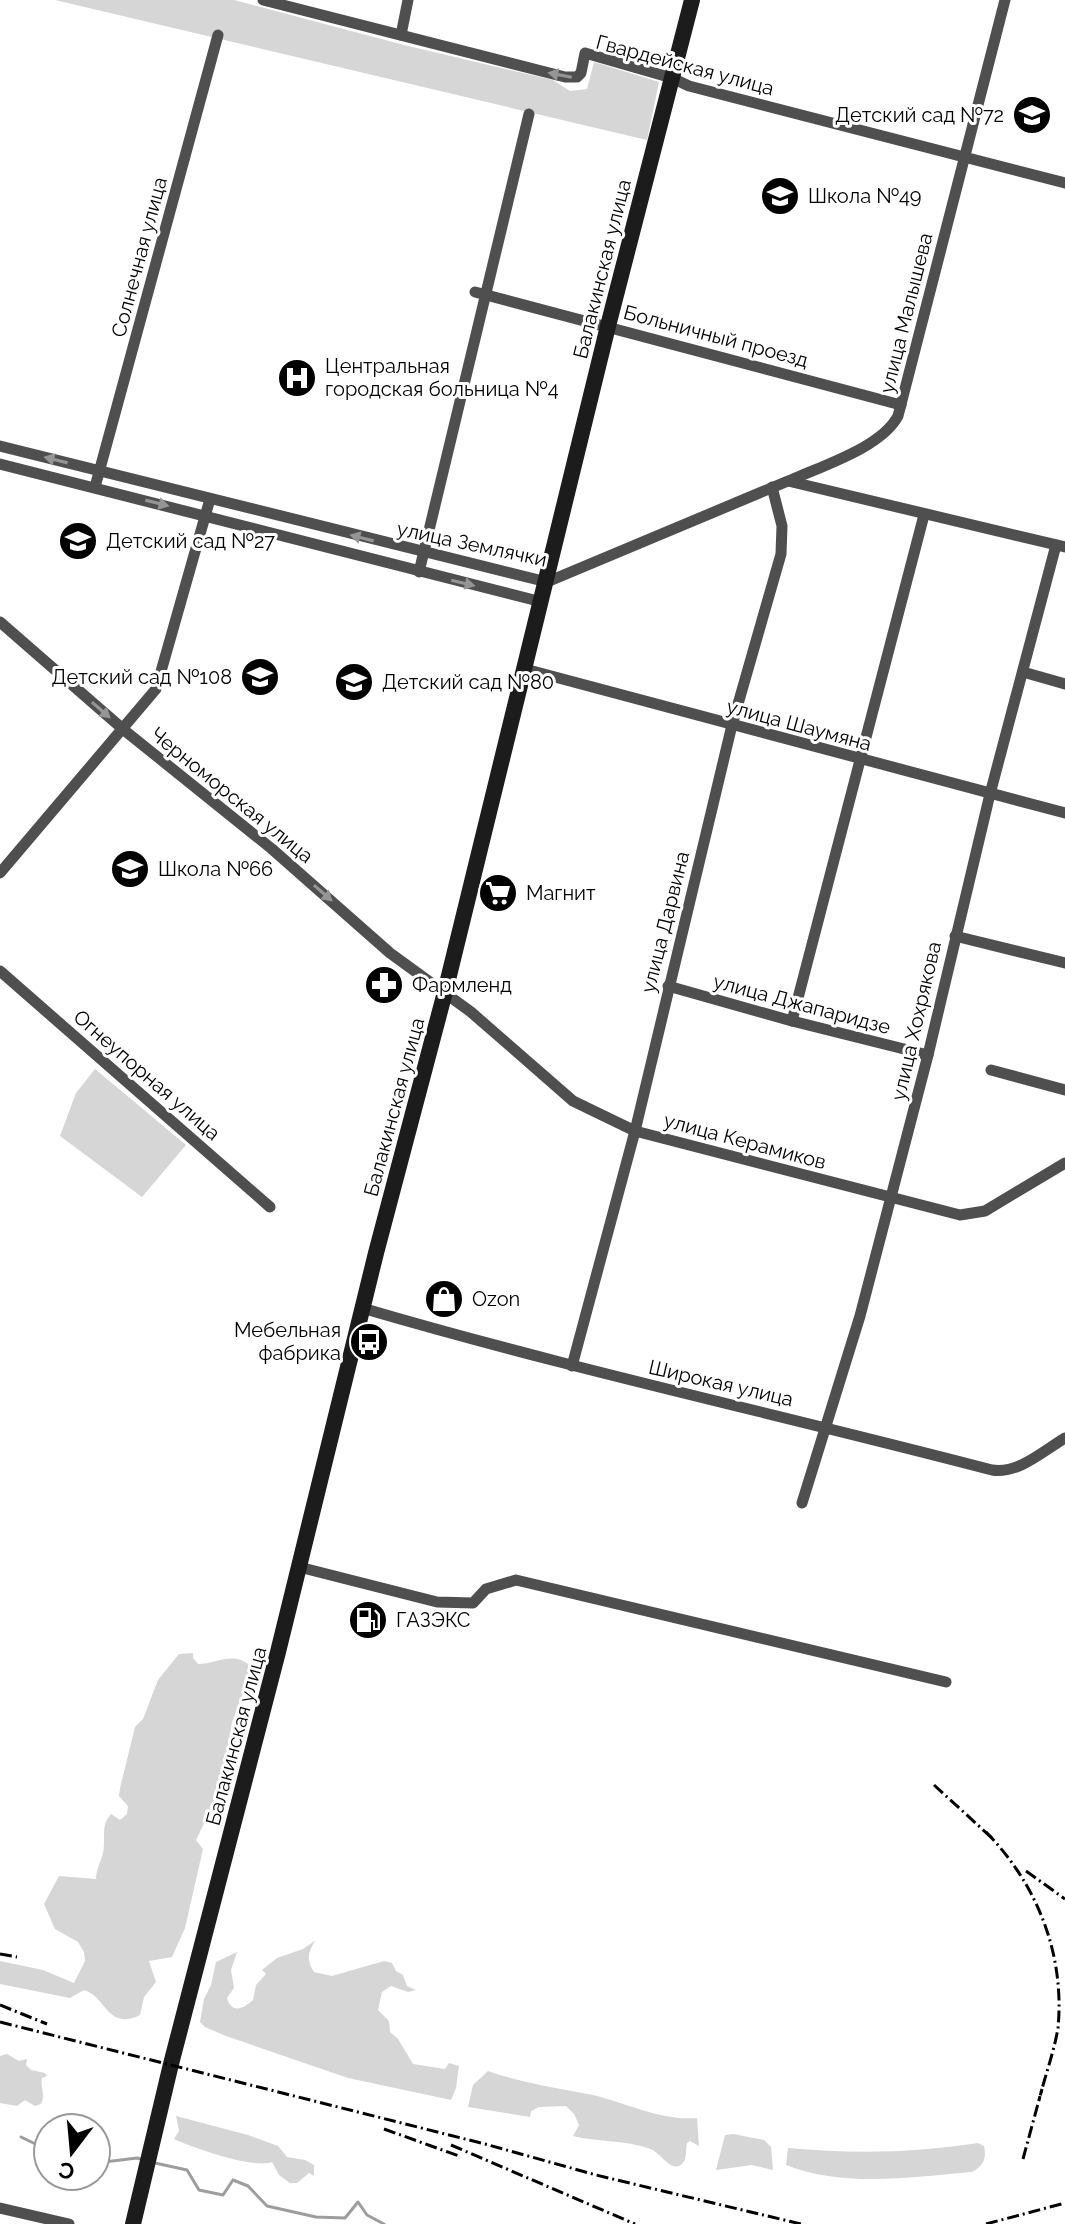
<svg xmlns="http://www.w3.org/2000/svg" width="1065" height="2224" font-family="Raleway,sans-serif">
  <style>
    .green { fill: #d6d6d6 }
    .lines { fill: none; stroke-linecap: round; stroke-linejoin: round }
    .stream { stroke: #9d9d9d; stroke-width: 3 }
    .minor { stroke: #4f4f4f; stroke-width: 11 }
    .secondary { stroke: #1c1c1c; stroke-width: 16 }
    .rail { stroke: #000; stroke-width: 3; stroke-dasharray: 12 4 2 4; stroke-linecap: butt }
    .oneway { fill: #959595 }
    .labels { text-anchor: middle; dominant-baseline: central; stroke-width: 6; stroke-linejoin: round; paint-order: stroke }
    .street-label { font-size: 20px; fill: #000; stroke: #fff }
    .poi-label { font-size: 20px; fill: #000; stroke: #fff; text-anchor: start }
  </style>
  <rect width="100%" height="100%" fill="#fff"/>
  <g class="green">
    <path d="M55,0H234L404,45L553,80L570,91L587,89L594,62L659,82L647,140Z"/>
    <path d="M95,1069L186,1145L142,1197L60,1136L76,1093Z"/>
    <path d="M193,1653V1658L198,1664C216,1664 233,1651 249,1665L247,1683L232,1722L225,1764L212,1807L196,1840L203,1849L185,1928L172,1957L149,1961L156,1982L144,1997L140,2015C107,2031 106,1996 84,1990L70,1998L0,1984V1961L43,1970L74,1983L85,1961L84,1952L78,1942L55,1929L44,1904L59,1876L96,1879C96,1869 101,1862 103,1853C106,1839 100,1826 111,1814L120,1820L127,1814L128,1806L119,1796L120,1788L135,1727L143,1719L158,1680L179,1654Z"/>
    <path d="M316,1940C308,1950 306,1961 314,1972L332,1976L384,1961L392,1963L396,1971L403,1975L407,1986L416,1990L408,1992L391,1986L382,1992L378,2010L389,2021L390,2032L398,2039L413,2064L445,2069L449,2063L459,2066L456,2088L451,2100L348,2078L226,2036L205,2027L200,2022L204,1999L211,1985L216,1962L237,1952L231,1970L234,1988L227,1998C232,2015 244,2008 253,2000L256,1985L266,1974L262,1970L277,1958L303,1949Z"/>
    <path d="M7,2054L19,2061L27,2059L26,2065L31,2070L45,2073L47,2076L42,2078C40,2087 46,2095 41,2104L35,2106L25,2100L17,2106L0,2103V2056Z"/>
    <path d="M488,2071C522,2083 557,2088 593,2095C627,2103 661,2121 697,2118L699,2146L690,2141L687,2143C685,2151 688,2162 679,2166C669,2170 661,2152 648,2148C623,2140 597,2142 573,2136L579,2125L574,2114L566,2106L539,2107L531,2111L530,2117L468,2107L473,2085Z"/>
    <path d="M176,2116L248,2135L278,2146L287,2157L305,2160L314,2165V2176L309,2173L297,2183H290L279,2175L272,2162C253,2169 194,2148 174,2139L179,2131Z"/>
    <path d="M733,2134L764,2140L771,2147L773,2170L752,2165L716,2170L725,2135Z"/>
    <path d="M978,2143L984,2146C987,2159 983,2166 972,2172C911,2177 845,2188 786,2165L788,2148C852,2154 915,2153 978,2143Z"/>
  </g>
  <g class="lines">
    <g class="stream">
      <path d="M21,2137L48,2150"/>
      <path d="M96,2163L137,2158L144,2160"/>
      <path d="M155,2163L187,2170L199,2190L223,2195L233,2180L248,2186L267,2206L316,2217L345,2218L358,2202L367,2215L384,2224"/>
    </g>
    <g class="minor">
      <path d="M263,0L565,77H577L581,73L585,53L672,78L689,86L1065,183"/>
      <path d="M401,35L408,0"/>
      <path d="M475,292L901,405"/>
      <path d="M0,446L547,582L788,481L1065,547"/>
      <path d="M0,464L542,602"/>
      <path d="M789,481C821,466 881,448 898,416L1005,0"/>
      <path d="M95,487L218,35"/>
      <path d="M419,572L529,114"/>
      <path d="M0,622L124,730L272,849L390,953L471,1012L573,1101L635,1131L960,1215L985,1211L1065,1163"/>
      <path d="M525,669L1065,813"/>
      <path d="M1023,672L1065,684"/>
      <path d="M0,873L156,689L210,499"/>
      <path d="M955,936L1065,963"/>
      <path d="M0,971L270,1207"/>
      <path d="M668,986L792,1021L928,1055"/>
      <path d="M792,1021L924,515"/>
      <path d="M991,1070L1065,1090"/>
      <path d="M362,1308C570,1369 782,1415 992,1470C1019,1474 1043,1451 1065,1438"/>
      <path d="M572,1366L635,1131L732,725L781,554L782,526L772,487"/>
      <path d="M802,1503L860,1316L928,1055L990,794L1056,545"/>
      <path d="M299,1567L437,1602L473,1603L486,1589L516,1580L946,1682"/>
      <path d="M0,2208L69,2224"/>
    </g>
    <path class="secondary" d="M133,2224L171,2064L278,1652L376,1253L445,992L608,326L692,0"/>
    <g class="rail">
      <path d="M934,1785L992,1838"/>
      <path d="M986,1832C1037,1884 1065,1954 1058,2028C1054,2052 1045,2076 1039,2100"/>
      <path d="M1026,1871L1065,1899"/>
      <path d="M0,1954L17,1957"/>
      <path d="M0,2005L47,2024"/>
      <path d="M0,2022L485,2144L596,2175L801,2224"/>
      <path d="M384,2129L459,2156"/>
      <path d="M451,2145L635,2224"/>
      <path d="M1023,2159L1042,2089"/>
      <path d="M986,2224L1065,2203"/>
    </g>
  </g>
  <defs><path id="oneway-solid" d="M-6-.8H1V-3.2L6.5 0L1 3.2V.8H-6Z" transform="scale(2)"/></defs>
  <g class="oneway">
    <use href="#oneway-solid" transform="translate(560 75) rotate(-169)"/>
    <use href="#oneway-solid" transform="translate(56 460) rotate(-166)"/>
    <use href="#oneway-solid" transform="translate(157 503) rotate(14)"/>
    <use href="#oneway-solid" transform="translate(362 538) rotate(-166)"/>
    <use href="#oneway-solid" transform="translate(463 583) rotate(13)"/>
    <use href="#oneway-solid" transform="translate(101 710) rotate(41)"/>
    <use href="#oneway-solid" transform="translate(323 893) rotate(41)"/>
  </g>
  <defs>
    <symbol id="school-disc" viewBox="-11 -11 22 22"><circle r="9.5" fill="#000" stroke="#fff"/><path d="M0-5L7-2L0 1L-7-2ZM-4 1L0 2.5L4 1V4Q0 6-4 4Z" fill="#fff"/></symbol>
    <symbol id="hospital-disc" viewBox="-11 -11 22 22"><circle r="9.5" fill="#000" stroke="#fff"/><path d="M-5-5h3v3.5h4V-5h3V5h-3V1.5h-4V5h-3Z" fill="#fff"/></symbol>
    <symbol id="supermarket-disc" viewBox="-11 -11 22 22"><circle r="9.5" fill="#000" stroke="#fff"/><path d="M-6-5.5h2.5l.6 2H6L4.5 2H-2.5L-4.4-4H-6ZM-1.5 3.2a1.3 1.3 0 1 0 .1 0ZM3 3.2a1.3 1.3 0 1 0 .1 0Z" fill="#fff"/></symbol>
    <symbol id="pharmacy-disc" viewBox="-11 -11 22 22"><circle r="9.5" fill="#000" stroke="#fff"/><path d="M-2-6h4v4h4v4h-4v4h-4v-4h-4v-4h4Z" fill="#fff"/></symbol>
    <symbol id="shop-disc" viewBox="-11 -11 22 22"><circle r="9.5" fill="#000" stroke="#fff"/><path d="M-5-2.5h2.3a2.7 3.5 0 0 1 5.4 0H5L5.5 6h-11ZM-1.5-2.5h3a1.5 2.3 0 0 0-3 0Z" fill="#fff"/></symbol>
    <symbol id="bus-disc" viewBox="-11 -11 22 22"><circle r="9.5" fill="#000" stroke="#fff"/><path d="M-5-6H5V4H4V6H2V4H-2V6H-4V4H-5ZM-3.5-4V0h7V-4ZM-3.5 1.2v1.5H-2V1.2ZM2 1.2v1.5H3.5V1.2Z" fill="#fff"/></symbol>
    <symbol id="fuel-disc" viewBox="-11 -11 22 22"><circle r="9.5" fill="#000" stroke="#fff"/><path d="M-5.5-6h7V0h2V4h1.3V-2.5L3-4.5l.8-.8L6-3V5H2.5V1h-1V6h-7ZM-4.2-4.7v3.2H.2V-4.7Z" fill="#fff"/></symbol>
  </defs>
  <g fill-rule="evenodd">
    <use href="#school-disc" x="1010" y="93" width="44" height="44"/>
    <use href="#school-disc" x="758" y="174" width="44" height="44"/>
    <use href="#hospital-disc" x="275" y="356" width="44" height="44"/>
    <use href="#school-disc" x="56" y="519" width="44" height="44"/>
    <use href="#school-disc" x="238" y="655" width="44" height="44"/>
    <use href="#school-disc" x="332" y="660" width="44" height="44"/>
    <use href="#school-disc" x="108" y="847" width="44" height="44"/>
    <use href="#supermarket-disc" x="476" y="871" width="44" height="44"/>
    <use href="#pharmacy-disc" x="362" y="963" width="44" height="44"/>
    <use href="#shop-disc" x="422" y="1277" width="44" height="44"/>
    <use href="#bus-disc" x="347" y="1320" width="44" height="44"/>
    <use href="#fuel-disc" x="346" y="1598" width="44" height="44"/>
  </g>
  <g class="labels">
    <g class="street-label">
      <text transform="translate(685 65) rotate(15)">Гвардейская улица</text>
      <text transform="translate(139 257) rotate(-75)">Солнечная улица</text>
      <text transform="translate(602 269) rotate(-76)">Балакинская улица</text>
      <text transform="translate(906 313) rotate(-76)">улица Малышева</text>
      <text transform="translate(716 336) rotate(15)">Больничный проезд</text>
      <text transform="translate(472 544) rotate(12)">улица Землячки</text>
      <text transform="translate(799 725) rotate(15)">улица Шаумяна</text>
      <text transform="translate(232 795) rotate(39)">Черноморская улица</text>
      <text transform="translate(665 922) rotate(-76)">улица Дарвина</text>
      <text transform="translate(802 1004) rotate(15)">улица Джапаридзе</text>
      <text transform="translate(916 1021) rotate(-77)">улица Хохрякова</text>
      <text transform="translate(147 1075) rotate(41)">Огнеупорная улица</text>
      <text transform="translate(394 1107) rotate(-75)">Балакинская улица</text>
      <text transform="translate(745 1141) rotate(15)">улица Керамиков</text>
      <text transform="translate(721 1383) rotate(13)">Широкая улица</text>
      <text transform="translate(236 1736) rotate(-75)">Балакинская улица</text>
    </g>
    <g class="poi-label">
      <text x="1004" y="115" text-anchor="end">Детский сад №72</text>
      <text x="808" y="196">Школа №49</text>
      <text x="325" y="366">Центральная<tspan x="325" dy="23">городская больница №4</tspan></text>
      <text x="106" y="541">Детский сад №27</text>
      <text x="232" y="677" text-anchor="end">Детский сад №108</text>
      <text x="382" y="682">Детский сад №80</text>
      <text x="158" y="869">Школа №66</text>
      <text x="526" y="893">Магнит</text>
      <text x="412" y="985">Фармленд</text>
      <text x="472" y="1299">Ozon</text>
      <text x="341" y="1330" text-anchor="end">Мебельная<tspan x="341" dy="23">фабрика</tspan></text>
      <text x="396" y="1620">ГАЗЭКС</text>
    </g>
  </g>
  <g transform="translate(72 2152) rotate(196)"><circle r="38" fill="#ffffff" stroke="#999999" stroke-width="2"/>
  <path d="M0-6L14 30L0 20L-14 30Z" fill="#000000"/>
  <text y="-12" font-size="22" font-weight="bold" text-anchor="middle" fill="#000000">С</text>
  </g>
</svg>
